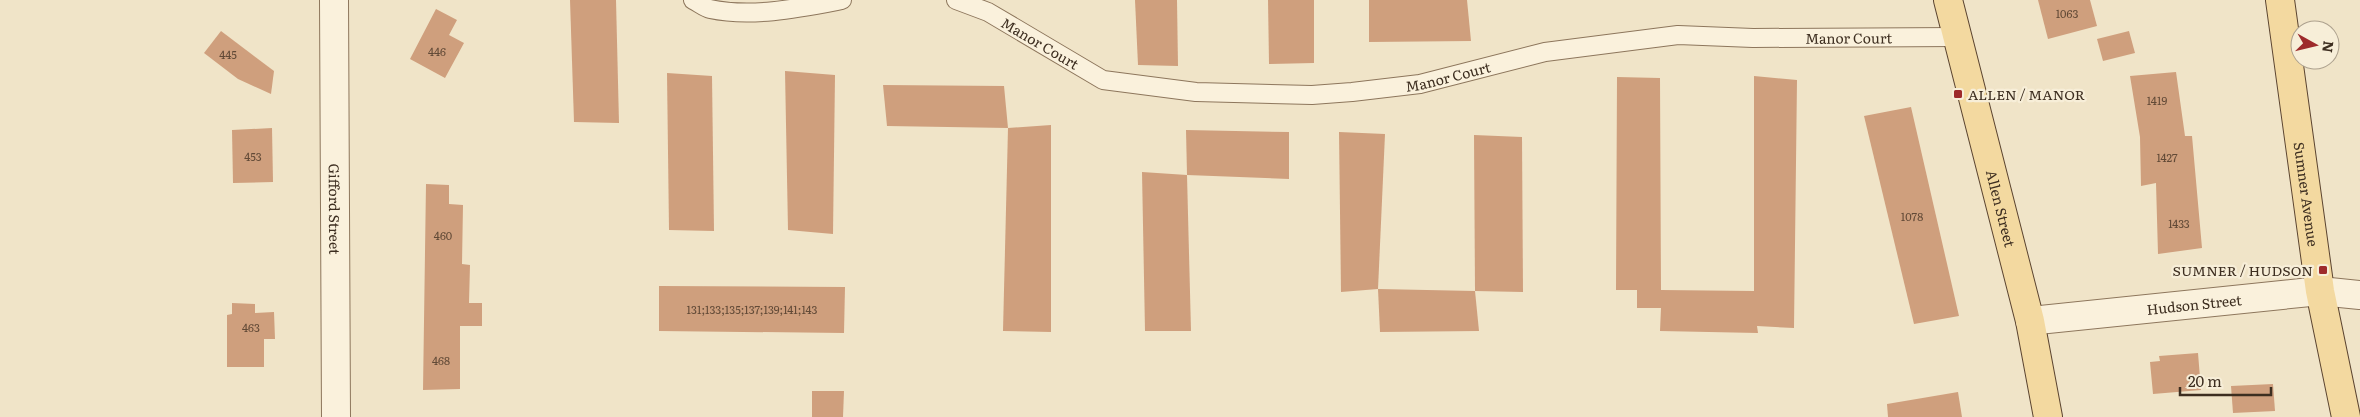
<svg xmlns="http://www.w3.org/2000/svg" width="2360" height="417" font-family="Literata,serif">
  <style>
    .building { fill: #cf9f7d }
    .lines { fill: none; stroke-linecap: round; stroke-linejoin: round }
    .lane-casing { stroke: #8d765c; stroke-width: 20 }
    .street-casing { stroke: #8d765c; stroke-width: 30 }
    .primary-casing { stroke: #5b4430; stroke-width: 30 }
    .lane { stroke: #faf1dc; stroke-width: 18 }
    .street { stroke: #faf1dc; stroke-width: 28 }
    .primary { stroke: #f3d9a0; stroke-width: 28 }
    .poi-dot { fill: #9e2a2b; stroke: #f7eed8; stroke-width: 2 }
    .labels { text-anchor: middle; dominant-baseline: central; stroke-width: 4.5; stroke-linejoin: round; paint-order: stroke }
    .number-label { font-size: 11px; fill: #624a37 }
    .street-label { font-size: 14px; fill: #3d2e20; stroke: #f7eed8 }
    .poi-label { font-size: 14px; fill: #3d2e20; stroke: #f7eed8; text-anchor: start }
  </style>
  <rect width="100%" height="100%" fill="#f0e4c8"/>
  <g class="building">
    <path d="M570,0H616L619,123L574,122Z"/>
    <path d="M1135,0H1177L1178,66L1138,65Z"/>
    <path d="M1268,0H1314V63L1269,64Z"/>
    <path d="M1369,0H1467L1471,41L1369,42Z"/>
    <path d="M2038,0H2090L2097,26L2048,39Z"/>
    <path d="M436,9L457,20L449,35L464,43L445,78L410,59Z"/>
    <path d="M221,31L274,71L271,94L238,79L204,53Z"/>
    <path d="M2129,31L2135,53L2103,61L2097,39Z"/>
    <path d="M785,71L835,75L833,234L788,230Z"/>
    <path d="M2176,72L2185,136H2192L2202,248L2158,254L2156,183L2141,186L2140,137L2130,76Z"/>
    <path d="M667,73L712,76L714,231L669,230Z"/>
    <path d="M1754,76L1797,80L1794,328L1757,326L1758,333L1660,331L1661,308H1637V290H1616L1617,77L1660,78L1661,294V290L1754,291Z"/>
    <path d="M883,85L1004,86L1008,128L887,126Z"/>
    <path d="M1911,107L1959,316L1914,324L1864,116Z"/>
    <path d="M1051,125V332L1003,331L1008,128Z"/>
    <path d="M272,128L273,182L233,183L232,130Z"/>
    <path d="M1186,130L1289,132V179L1187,175Z"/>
    <path d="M1339,132L1385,134L1378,289L1341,292Z"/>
    <path d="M1474,135L1522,137L1523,292L1475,291Z"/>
    <path d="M1142,172L1187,175L1191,331H1145Z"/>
    <path d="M426,184L449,185V204L463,205L462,264L470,265L469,303H482V326H460V389L423,390Z"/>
    <path d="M659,286L845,287L844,333L659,331Z"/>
    <path d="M1378,289L1475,291L1479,331L1380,332Z"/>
    <path d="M232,303L255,304V313L274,312L275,339H264V367H227V315L232,314Z"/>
    <path d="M2198,353L2201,390L2153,394L2150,362L2160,361L2159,356Z"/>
    <path d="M2273,384L2275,411L2233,413L2231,386Z"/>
    <path d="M812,391H844L843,417H812Z"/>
    <path d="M1958,392L1962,417H1888L1887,404Z"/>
  </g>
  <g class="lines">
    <defs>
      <g id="lane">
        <path d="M693,0C699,3 705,8 710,9C752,18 800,8 842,0"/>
        <path id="s1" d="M956,0L988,12L1103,80L1196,92L1312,95L1352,92L1420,84L1545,52L1678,35L1753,38L1957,37"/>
      </g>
      <g id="street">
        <path id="s2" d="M334,0L336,417"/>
        <path id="s3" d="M2030,321L2320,291L2360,295"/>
      </g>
      <g id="primary">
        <path id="s4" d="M1948,0L2030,321L2048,417"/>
        <path id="s5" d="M2280,0L2320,291L2346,417"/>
      </g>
    </defs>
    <use href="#lane" class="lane-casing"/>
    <use href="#street" class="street-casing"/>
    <use href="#primary" class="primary-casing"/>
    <use href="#lane" class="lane"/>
    <use href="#street" class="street"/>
    <use href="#primary" class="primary"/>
  </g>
  <g class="poi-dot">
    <rect x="1953" y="89" width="10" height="10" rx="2.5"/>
    <rect x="2318" y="265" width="10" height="10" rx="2.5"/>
  </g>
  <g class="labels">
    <g class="number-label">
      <text x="2067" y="13">1063</text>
      <text x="437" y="51">446</text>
      <text x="228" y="54">445</text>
      <text x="2157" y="100">1419</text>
      <text x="253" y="156">453</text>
      <text x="2167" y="157">1427</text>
      <text x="1912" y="216">1078</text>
      <text x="2179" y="223">1433</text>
      <text x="443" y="235">460</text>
      <text x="752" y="309">131;133;135;137;139;141;143</text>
      <text x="251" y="327">463</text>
      <text x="441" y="360">468</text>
    </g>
    <g class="street-label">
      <text stroke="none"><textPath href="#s1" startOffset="920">Manor Court</textPath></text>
      <text stroke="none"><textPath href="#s1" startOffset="95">Manor Court</textPath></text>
      <text stroke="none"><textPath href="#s1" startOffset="515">Manor Court</textPath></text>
      <text stroke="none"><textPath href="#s5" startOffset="196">Sumner Avenue</textPath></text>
      <text stroke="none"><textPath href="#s2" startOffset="209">Gifford Street</textPath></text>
      <text stroke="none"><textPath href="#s4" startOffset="215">Allen Street</textPath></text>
      <text stroke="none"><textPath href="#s3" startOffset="165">Hudson Street</textPath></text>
    </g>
    <g class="poi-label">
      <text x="1968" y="94">ALLEN / MANOR</text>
      <text x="2313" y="270" text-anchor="end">SUMNER / HUDSON</text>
    </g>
  </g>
  <g transform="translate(2315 45) rotate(98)"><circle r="24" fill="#f7eed8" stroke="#ada18e"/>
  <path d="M0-4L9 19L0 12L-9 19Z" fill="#9e2a2b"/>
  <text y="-8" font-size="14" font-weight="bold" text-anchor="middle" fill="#3d2e20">N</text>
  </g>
  <path d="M2180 387v8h91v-8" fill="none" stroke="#3d2e20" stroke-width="2.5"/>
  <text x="2188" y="387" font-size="15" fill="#3d2e20" stroke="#f7eed8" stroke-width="4" paint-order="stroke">20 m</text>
</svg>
